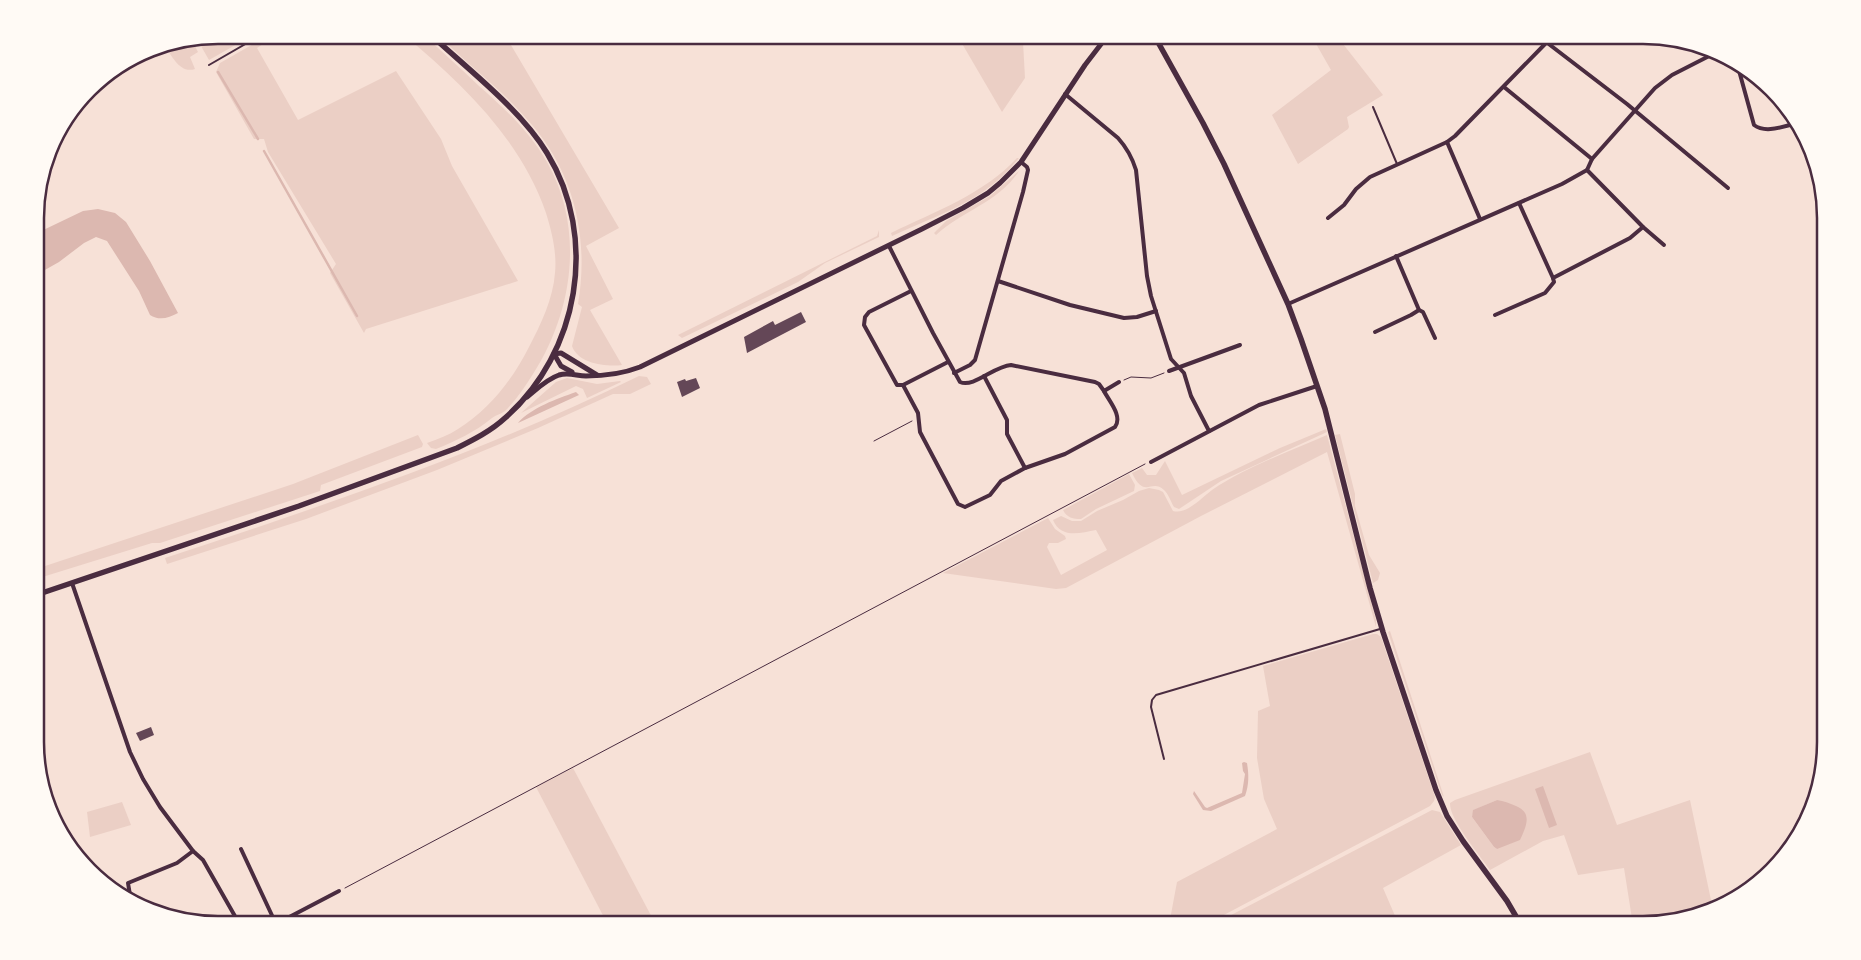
<svg xmlns="http://www.w3.org/2000/svg" width="1861" height="960" font-family="Overpass,sans-serif">
  <style>
    .green { fill: #ebcfc5; fill-rule: evenodd }
    .water { fill: #dcb8b0 }
    .lines { fill: none; stroke-linecap: round; stroke-linejoin: round }
    .stream { stroke: #dcb8b0; stroke-width: 2.5 }
    .building { fill: #644757 }
    .path { stroke: #4a2c40; stroke-width: 1 }
    .service { stroke: #4a2c40; stroke-width: 2 }
    .minor { stroke: #4a2c40; stroke-width: 4 }
    .tertiary { stroke: #4a2c40; stroke-width: 5 }
    .secondary { stroke: #4a2c40; stroke-width: 5.5 }
    .rim { fill: none; stroke: #4a2c40; stroke-width: 2.5 }
  </style>
  <rect width="100%" height="100%" fill="#f7e1d7"/>
  <g class="green">
    <path d="M218,35H253L209,60L197,39Z"/>
    <path d="M269,35H277L257,48L298,120L396,71L441,139L452,166L518,281L366,329L364,333L330,273L336,264L268,152L264,139H254L216,72L220,63Z"/>
    <path d="M404,35H423C442,51 461,69 479,86C505,109 530,132 547,162C585,229 573,312 533,374C525,387 516,400 505,411C501,414 496,415 492,418C475,432 456,441 436,449L431,448L427,443C438,439 449,435 458,429C489,410 513,379 529,347C541,324 553,299 555,273C557,253 552,232 546,213C521,140 463,84 404,35Z"/>
    <path d="M438,35H505L619,228L586,246L613,299L590,310L622,365C607,367 578,364 572,346L582,307L578,304C589,240 575,175 532,125C505,92 468,65 438,35Z"/>
    <path d="M957,35H1021L1023,42L1025,78L1002,112Z"/>
    <path d="M1311,35H1336L1383,95L1347,117L1349,127L1348,129L1298,164L1272,115L1331,70Z"/>
    <path d="M192,40L198,52L190,57L195,69C180,74 172,56 165,46Z"/>
    <path d="M1017,158H1019C983,203 941,213 892,236L891,233C934,212 984,194 1017,158Z"/>
    <path d="M1019,171C999,202 962,211 936,235L934,233L946,221L990,196Z"/>
    <path d="M879,230V237L825,263L798,282L682,338L678,335L877,236Z"/>
    <path d="M639,376L647,377L651,384L630,394H613L538,428L437,470L306,519L167,564L165,558C326,505 486,451 639,376Z"/>
    <path d="M567,378L597,384L620,381L621,382L587,398L583,389L576,386L521,413L556,382Z"/>
    <path d="M1326,429L1327,432L1221,481L1179,509L1174,507C1171,502 1168,493 1164,490C1151,478 1145,500 1132,473L1142,468L1147,475H1156L1165,461L1182,495L1280,448Z"/>
    <path d="M1340,434L1355,494V506L1369,555L1380,573L1378,580L1373,583L1335,435Z"/>
    <path d="M418,435L423,444L422,447L321,485L320,491L160,543H152L36,579V569L293,484Z"/>
    <path d="M1327,435L1376,620V627L1327,452L1201,516L1066,588L1056,589L943,573L1048,518L1055,529L1065,536L1066,539L1058,543H1049L1047,547L1061,575L1107,550L1096,530C1080,533 1061,539 1053,520L1061,516L1072,521H1081L1097,511L1123,500L1139,491L1149,488L1159,490L1163,492L1173,511C1187,515 1202,497 1212,490C1247,466 1289,452 1327,435Z"/>
    <path d="M1129,474L1135,485L1134,491L1096,509L1081,519C1073,519 1067,518 1063,510Z"/>
    <path d="M1390,631L1444,797L1442,795L1388,632Z"/>
    <path d="M1373,634H1377L1381,637L1435,797L1434,801L1430,806L1205,925H1169L1177,882L1277,829L1264,799L1257,758L1258,711L1270,706L1263,666Z"/>
    <path d="M1590,752L1617,825L1690,800L1712,905L1654,925H1633L1624,868L1578,875L1564,835L1543,841L1490,870C1480,856 1449,819 1450,803L1455,800ZM1497,800V849L1494,847L1472,817L1474,810Z"/>
    <path d="M573,768L656,925H608L536,787Z"/>
    <path d="M122,802L131,825L90,837L87,812Z"/>
    <path d="M1432,810L1440,812L1461,845L1383,888L1399,925H1212Z"/>
  </g>
  <g class="water">
    <path d="M98,209L115,213L126,222L150,261L178,313C169,318 159,321 150,315L139,291L107,241L96,237L84,243L59,262L36,275L35,234L83,211Z"/>
    <path d="M576,392L579,395L518,423C532,407 557,399 576,392Z"/>
    <path d="M1244,762L1247,763C1249,775 1249,785 1245,796L1211,811L1203,810L1193,794L1194,791L1205,807L1207,808L1242,793L1245,774L1243,771L1242,763Z"/>
    <path d="M1543,786L1557,825L1549,828L1535,789Z"/>
    <path d="M1497,800C1504,801 1509,803 1516,806C1533,813 1526,827 1520,840L1497,849L1494,847L1472,817L1473,810Z"/>
  </g>
  <g class="lines">
    <g class="stream">
      <path d="M218,72L258,139"/>
      <path d="M264,151L357,316"/>
    </g>
  </g>
  <g class="building">
    <path d="M801,312L806,322L747,353L744,337L773,321L775,325Z"/>
    <path d="M696,378L700,388L682,397L677,382L685,379L686,381Z"/>
    <path d="M151,727L154,735L140,741L136,733Z"/>
  </g>
  <g class="lines">
    <g class="path">
      <path d="M1124,380L1131,377L1151,378L1164,373"/>
      <path d="M874,441L912,421"/>
      <path d="M345,888L1145,464"/>
    </g>
    <g class="service">
      <path d="M209,65L261,35"/>
      <path d="M1373,107L1397,164"/>
      <path d="M1164,759L1151,707L1152,700L1156,695L1380,629"/>
    </g>
    <g class="minor">
      <path d="M1537,35L1627,104L1728,188"/>
      <path d="M1738,67L1754,125C1766,134 1784,126 1798,123"/>
      <path d="M1504,87L1592,159"/>
      <path d="M1065,94L1118,138C1127,148 1132,157 1136,170L1147,276L1151,296L1171,359L1184,373L1191,396L1209,431"/>
      <path d="M1447,142L1480,219"/>
      <path d="M1587,170L1643,227L1664,245"/>
      <path d="M1519,203L1553,278"/>
      <path d="M1328,218L1344,205L1356,189L1370,177L1447,142L1455,136L1547,42"/>
      <path d="M889,246L933,333L960,382C974,388 994,366 1011,365L1095,382L1099,384L1104,391L1119,382"/>
      <path d="M1396,256L1419,310L1423,312L1435,338"/>
      <path d="M998,281L1070,305L1124,318L1137,317L1156,311"/>
      <path d="M911,291L869,312L865,317L864,325L897,385H903L948,362"/>
      <path d="M1288,304L1562,184L1587,170L1592,159L1655,88L1672,75L1717,52"/>
      <path d="M1495,315L1545,293L1554,282L1553,278L1630,238L1643,227"/>
      <path d="M1375,332L1411,315L1419,310"/>
      <path d="M1169,371L1240,345"/>
      <path d="M954,373L970,365L975,360L1023,192L1028,170L1027,167L1021,162"/>
      <path d="M984,376L1007,420V434L1025,468"/>
      <path d="M903,385L918,413L920,432L958,504L965,507L990,495L1001,481L1025,468L1065,454L1115,427C1123,416 1109,401 1104,391"/>
      <path d="M1151,462L1259,405L1317,386"/>
      <path d="M72,583L130,752L143,779L160,807L193,851L203,860L240,925"/>
      <path d="M241,849L276,924"/>
      <path d="M131,901L128,883L177,863L193,851"/>
      <path d="M274,925L339,891"/>
    </g>
    <g class="tertiary">
      <path d="M572,372L561,366L554,354L561,353L597,375"/>
      <path d="M527,397C537,389 547,379 559,375C569,372 577,376 586,376C606,376 622,374 640,367L922,229L963,208L988,193L1000,183L1021,162L1085,65L1108,35"/>
    </g>
    <g class="secondary">
      <path d="M1154,35L1203,123L1224,164L1288,304L1301,339L1325,409L1370,588L1383,632L1436,790L1447,816L1463,841L1507,901L1521,925"/>
      <path d="M36,595L299,506L457,448C473,440 491,431 505,418C579,353 599,238 547,153C521,110 469,70 431,35"/>
    </g>
  </g>
  <path d="M0 0H1861V960H0ZM218 44H1643A174 174 0 0 1 1817 218V742A174 174 0 0 1 1643 916H218A174 174 0 0 1 44 742V218A174 174 0 0 1 218 44Z" fill="#fffaf5" fill-rule="evenodd"/>
  <path class="rim" d="M218 44H1643A174 174 0 0 1 1817 218V742A174 174 0 0 1 1643 916H218A174 174 0 0 1 44 742V218A174 174 0 0 1 218 44Z"/>
</svg>
